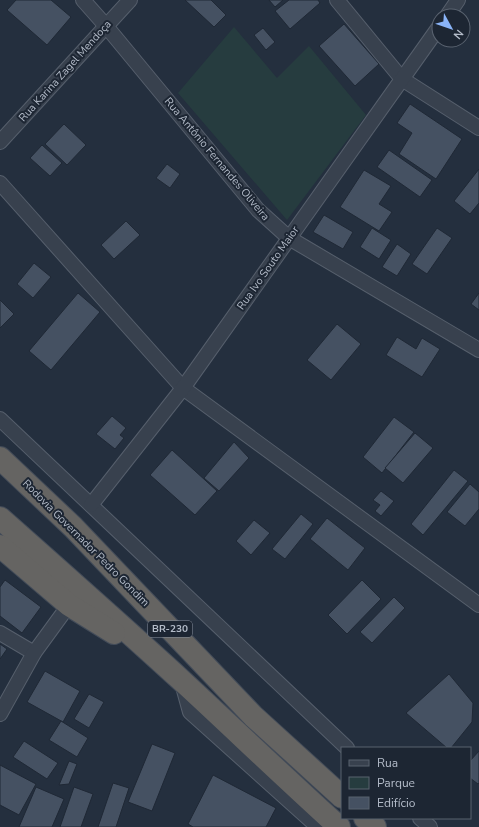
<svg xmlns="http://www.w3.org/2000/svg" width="479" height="827" font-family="'Nunito Sans',sans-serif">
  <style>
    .green { fill: #263c3f }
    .building { fill: #455162; stroke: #1f2835 }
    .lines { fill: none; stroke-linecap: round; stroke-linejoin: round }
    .minor-casing { stroke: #565f6c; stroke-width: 16 }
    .trunk-casing { stroke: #434c59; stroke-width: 24 }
    .minor { stroke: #38414e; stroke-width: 14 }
    .trunk { stroke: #656462; stroke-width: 22 }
    .labels { text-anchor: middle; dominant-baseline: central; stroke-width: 4; stroke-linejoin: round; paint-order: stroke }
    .shield { fill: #1d2633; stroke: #878f9c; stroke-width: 1 }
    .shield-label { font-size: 10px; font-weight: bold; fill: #b4bcc9 }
    .street-label { font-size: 11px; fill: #b4bcc9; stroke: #1d2633 }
  </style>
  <rect width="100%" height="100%" fill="#242f3e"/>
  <path class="green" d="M234,27L277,78L309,46L366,115L287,220L178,93Z"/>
  <g class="building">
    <path d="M16,0H51L71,17L47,45L7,10Z"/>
    <path d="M185,0H211L226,15L214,27Z"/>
    <path d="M269,0H283L275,7Z"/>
    <path d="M289,0H318L320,3L290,29L275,11Z"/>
    <path d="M344,24L379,64L355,86L319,46Z"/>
    <path d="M263,28L275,42L266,50L254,35Z"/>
    <path d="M410,104L462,139L436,179L399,154L412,133L397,123Z"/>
    <path d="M64,124L86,145L67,165L45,144Z"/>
    <path d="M42,145L62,163L50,176L30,158Z"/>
    <path d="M389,150L432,180L420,197L377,167Z"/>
    <path d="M167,164L180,174L170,188L156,178Z"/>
    <path d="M479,169V203L470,214L454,201Z"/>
    <path d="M364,170L391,186L379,204L392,212L379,231L340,207Z"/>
    <path d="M324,215L353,232L343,249L313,232Z"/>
    <path d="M126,221L140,235L114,259L101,245Z"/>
    <path d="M372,228L391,240L379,259L360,247Z"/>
    <path d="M437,228L452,238L427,274L412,264Z"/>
    <path d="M397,244L411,254L397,276L382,267Z"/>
    <path d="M34,263L51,277L33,298L17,284Z"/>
    <path d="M78,293L100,312L51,370L29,351Z"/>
    <path d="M479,293V310L471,304Z"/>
    <path d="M0,300L14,314L0,328Z"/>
    <path d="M337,324L361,344L331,380L307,360Z"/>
    <path d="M397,337L416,349L422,338L440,349L422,377L386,355Z"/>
    <path d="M112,416L126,428L120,435L124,438L115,449L96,434Z"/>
    <path d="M394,417L414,432L382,473L363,457Z"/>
    <path d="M415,433L433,448L403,483L385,468Z"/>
    <path d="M234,442L249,458L219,491L204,478Z"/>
    <path d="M172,450L217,491L195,515L150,475Z"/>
    <path d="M454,470L468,481L423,535L411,524Z"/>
    <path d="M470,484L479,492V509L465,526L447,512Z"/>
    <path d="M381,491L394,501L381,516L375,511L380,505L373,500Z"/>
    <path d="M301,514L313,524L285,559L272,549Z"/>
    <path d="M327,518L365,548L348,570L310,539Z"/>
    <path d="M254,520L270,533L251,555L236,541Z"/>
    <path d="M5,580L41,607L22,633L0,616V587Z"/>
    <path d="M362,580L381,599L347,634L328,615Z"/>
    <path d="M394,597L405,608L372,643L360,632Z"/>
    <path d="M0,644L7,649L0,659Z"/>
    <path d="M45,671L80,691L63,722L27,702Z"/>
    <path d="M449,674L473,703L472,722L451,748H447L406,713Z"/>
    <path d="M89,694L104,702L89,728L74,719Z"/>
    <path d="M61,721L88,738L77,757L49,740Z"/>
    <path d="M24,741L58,763L47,779L13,757Z"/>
    <path d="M152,744L175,753L152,811L128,802Z"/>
    <path d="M479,751V783L478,784L470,778V761Z"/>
    <path d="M69,761L77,764L69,784L59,785Z"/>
    <path d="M0,765L36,784L19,815L0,805Z"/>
    <path d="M213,775L276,808L266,827H193L188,824Z"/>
    <path d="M113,783L129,788L116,827H98Z"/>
    <path d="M36,787L64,799L52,827H19Z"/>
    <path d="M74,787L93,794L81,827H60Z"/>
  </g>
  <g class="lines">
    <defs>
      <g id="minor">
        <path d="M83,0L106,26L258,210L289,238L479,350"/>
        <path d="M337,0L402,79L479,128"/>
        <path d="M447,16L458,0"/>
        <path d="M0,142L130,0"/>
        <path d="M0,183L183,388L479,605"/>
        <path d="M0,419L347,748"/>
        <path d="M91,505L183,388L439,27"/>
        <path d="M0,633L34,653"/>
        <path d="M182,683L190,712L318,827"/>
        <path d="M0,714L34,653L69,605"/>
        <path d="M420,818L430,827"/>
      </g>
      <g id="trunk">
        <path d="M0,458L73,527L253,716L342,797"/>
        <path d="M0,518C61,572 122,626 181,680C234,729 286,779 339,827"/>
        <path d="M0,546L69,605L114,633"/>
        <path d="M365,818L375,827"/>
      </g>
    </defs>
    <use href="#minor" class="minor-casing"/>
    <use href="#trunk" class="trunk-casing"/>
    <use href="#minor" class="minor"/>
    <use href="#trunk" class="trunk"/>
  </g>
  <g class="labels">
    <rect class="shield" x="148" y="621" width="44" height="16" rx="3"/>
    <g class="shield-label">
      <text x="170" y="629">BR-230</text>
    </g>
    <g class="street-label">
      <text transform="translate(65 71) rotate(-48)">Rua Karina Zagel Mendoça</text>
      <text transform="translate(217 159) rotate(50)">Rua Antônio Fernandes Oliveira</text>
      <text transform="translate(268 268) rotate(-55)">Rua Ivo Souto Maior</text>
      <text transform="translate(86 543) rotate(45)">Rodovia Governador Pedro Gondim</text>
    </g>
  </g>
  <rect x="341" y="747" width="130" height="72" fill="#1d2633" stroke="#59626f"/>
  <rect x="349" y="760" width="20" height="6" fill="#38414e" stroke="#59626f"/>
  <text x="377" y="767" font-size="12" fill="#b4bcc9">Rua</text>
  <rect x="349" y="777" width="20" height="12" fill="#263c3f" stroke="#59626f"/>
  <text x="377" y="787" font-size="12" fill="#b4bcc9">Parque</text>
  <rect x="349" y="797" width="20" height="12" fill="#455162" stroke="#59626f"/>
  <text x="377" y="807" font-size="12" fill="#b4bcc9">Edifício</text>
  <g transform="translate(451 28) rotate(130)"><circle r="19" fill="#1d2633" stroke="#59626f"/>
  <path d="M0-3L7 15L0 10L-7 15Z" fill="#8ab4f8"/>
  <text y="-6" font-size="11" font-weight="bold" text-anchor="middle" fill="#b4bcc9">N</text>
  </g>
</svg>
